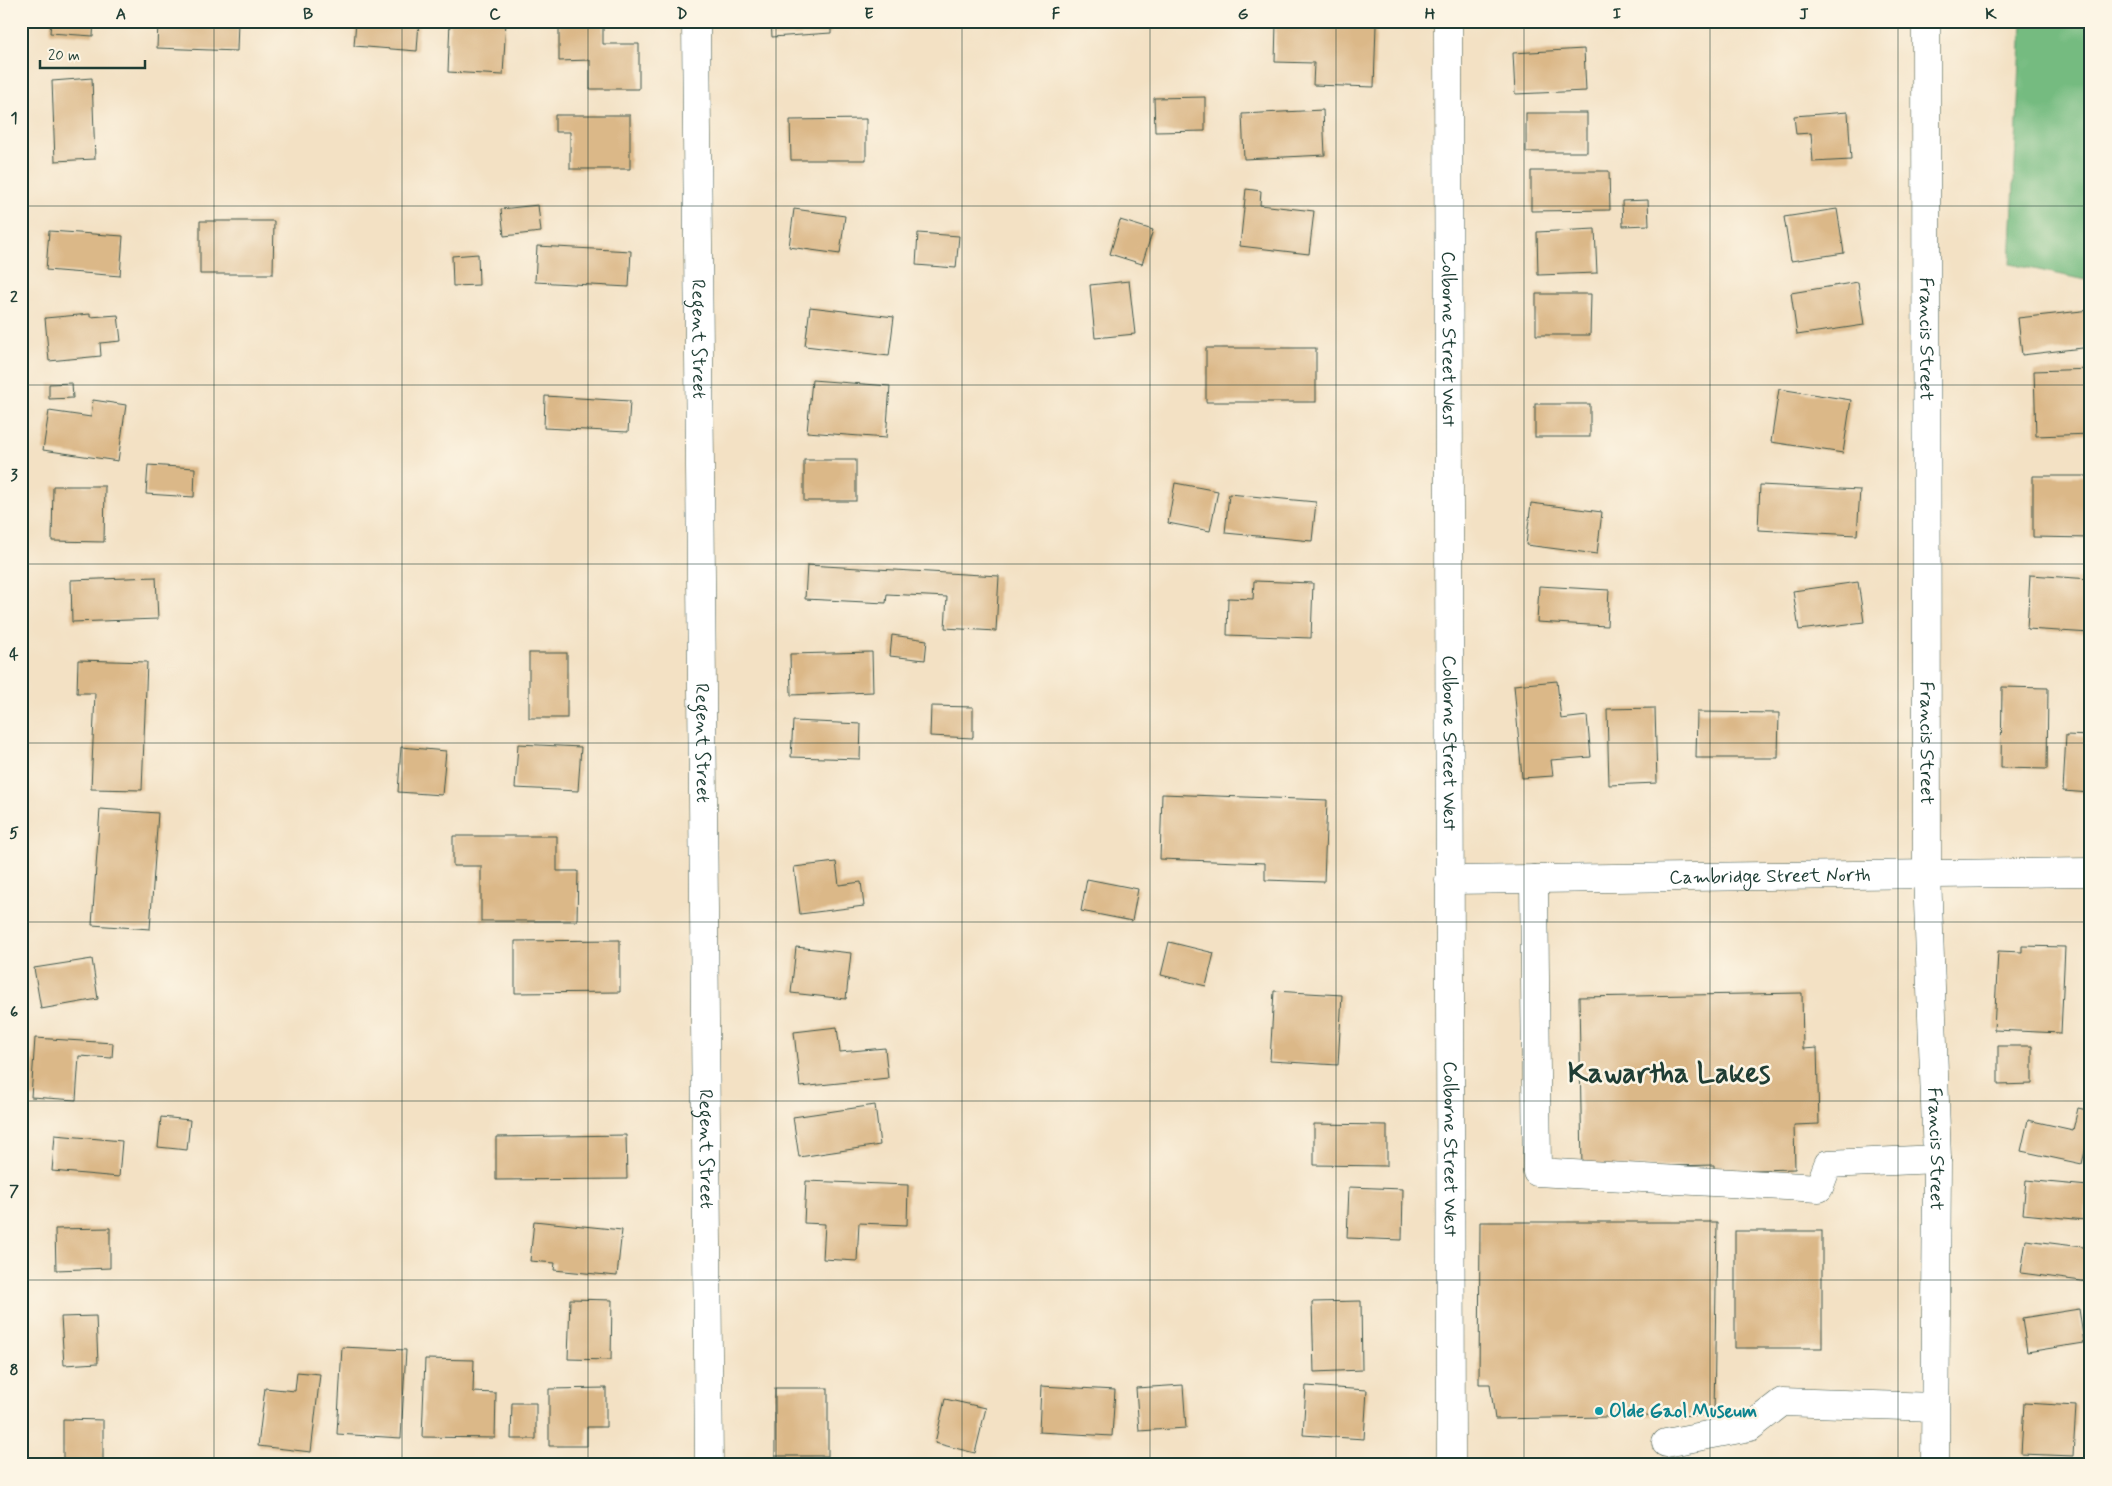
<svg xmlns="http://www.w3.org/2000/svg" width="2112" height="1486" font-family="Mynerve,sans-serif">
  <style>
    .forest { fill: #75bb80; stroke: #4a7c5a }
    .building { fill: #dbb888 }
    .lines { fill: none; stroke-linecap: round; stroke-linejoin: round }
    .minor-casing { stroke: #3f564a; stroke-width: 29 }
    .major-casing { stroke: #3f564a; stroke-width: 29 }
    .minor { stroke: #fff; stroke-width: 28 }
    .major { stroke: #fff; stroke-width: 28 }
    .grid { fill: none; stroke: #1f3d34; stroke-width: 1; stroke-opacity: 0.55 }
    .culture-dot { fill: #0f9aa8; stroke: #fcf5e5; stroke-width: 2 }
    .labels { text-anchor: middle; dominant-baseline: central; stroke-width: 5; stroke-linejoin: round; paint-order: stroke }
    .street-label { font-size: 19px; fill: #1f3d34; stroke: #fcf5e5 }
    .culture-label { font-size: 19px; font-weight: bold; fill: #0d838f; stroke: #fcf5e5; text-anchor: start }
    .town-label { font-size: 29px; font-weight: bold; fill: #1f3d34; stroke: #fcf5e5 }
    .neatline { fill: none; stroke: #1f3d34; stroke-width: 2 }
    .grid-label { font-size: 16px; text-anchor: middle; font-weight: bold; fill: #1f3d34 }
  </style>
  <rect width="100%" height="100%" fill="#fcf5e5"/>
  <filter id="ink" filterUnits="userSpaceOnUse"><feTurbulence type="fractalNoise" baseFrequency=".02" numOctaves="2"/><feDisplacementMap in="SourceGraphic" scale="10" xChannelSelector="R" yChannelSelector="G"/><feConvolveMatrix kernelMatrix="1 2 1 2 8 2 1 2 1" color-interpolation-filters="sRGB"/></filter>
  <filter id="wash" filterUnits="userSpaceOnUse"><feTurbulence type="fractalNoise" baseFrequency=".0096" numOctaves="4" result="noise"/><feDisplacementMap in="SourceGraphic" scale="20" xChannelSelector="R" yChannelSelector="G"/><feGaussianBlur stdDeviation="1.12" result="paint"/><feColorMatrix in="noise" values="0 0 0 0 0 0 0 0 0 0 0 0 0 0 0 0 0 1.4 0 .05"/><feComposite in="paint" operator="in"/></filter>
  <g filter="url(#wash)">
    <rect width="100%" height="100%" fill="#f3e1c4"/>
    <path class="forest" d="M2022,21H2091V281L2010,264Z"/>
    <g id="blocks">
      <g class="building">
        <path d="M51,21H94L93,36L50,33Z"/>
        <path d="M158,21H238L237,51L157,48Z"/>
        <path d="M356,21H419L417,51L354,46Z"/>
        <path d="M450,21H506L503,75L448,72Z"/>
        <path d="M559,21H603V44H639V89H590V60L559,61Z"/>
        <path d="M771,21H831V33L772,37Z"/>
        <path d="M1276,23L1376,25L1374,87L1313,85L1314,63L1275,62Z"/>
        <path d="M1584,49L1586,91L1515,94L1513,53Z"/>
        <path d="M92,78L95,159L55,161L52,81Z"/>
        <path d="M1205,97V131L1155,132L1154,98Z"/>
        <path d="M1323,110L1325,155L1244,159L1242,114Z"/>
        <path d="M1848,112L1851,160L1813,162L1811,133L1796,134L1794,116Z"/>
        <rect x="1526" y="113" width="61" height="39"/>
        <path d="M555,115H630V169H570V132H555Z"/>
        <path d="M866,119V160H791L790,120Z"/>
        <path d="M1531,171H1609L1610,210L1531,211Z"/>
        <path d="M1246,189L1261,191L1260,205L1314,211L1309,254L1240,246Z"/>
        <path d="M1648,200L1649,225L1623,226L1622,201Z"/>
        <path d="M538,205L541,232L504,236L501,209Z"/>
        <path d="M794,209L845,216L840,254L789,247Z"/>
        <path d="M1837,209L1844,253L1791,261L1784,217Z"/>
        <path d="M1120,220L1153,230L1142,264L1110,254Z"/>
        <path d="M200,221H274L273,274H200Z"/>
        <path d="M1595,229L1597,273L1538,275L1537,232Z"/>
        <path d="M49,231L123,236L120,276L46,270Z"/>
        <path d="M918,233L959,236L956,268L916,265Z"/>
        <path d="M537,246L631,251L629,287L535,282Z"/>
        <path d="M478,254L479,285L453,286L452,256Z"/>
        <path d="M1129,281L1135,334L1095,338L1090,285Z"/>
        <path d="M1858,282L1864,325L1797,335L1791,293Z"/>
        <path d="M1536,294H1591L1590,335H1536Z"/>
        <path d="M810,307L894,317L889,356L805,346Z"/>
        <path d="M2091,310V347L2022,355L2018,318Z"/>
        <path d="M90,314V317L118,315L121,341L100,343L101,356L49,361L45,318Z"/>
        <rect x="1206" y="348" width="110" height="54"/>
        <path d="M2091,369V434L2036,436L2034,371Z"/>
        <path d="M812,380L890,386L886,438L807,432Z"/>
        <path d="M72,383L73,398L49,399V384Z"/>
        <path d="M1779,389L1851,400L1843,453L1771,442Z"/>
        <path d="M545,396L630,401L628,432L544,428Z"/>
        <path d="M93,400L126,405L118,461L43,450L49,411L91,417Z"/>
        <rect x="1535" y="404" width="55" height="33"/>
        <rect x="804" y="460" width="52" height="41"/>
        <path d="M148,465L195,468L194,497L146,494Z"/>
        <path d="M2033,476H2091V538L2033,537Z"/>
        <path d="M1175,483L1218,491L1210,531L1168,523Z"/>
        <path d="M1760,485L1860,490L1857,535L1758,530Z"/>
        <path d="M53,486H105L104,542L52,541Z"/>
        <path d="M1229,494L1316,502L1312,541L1225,533Z"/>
        <path d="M1531,503L1602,512L1597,554L1526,545Z"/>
        <path d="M807,565L999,576L996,631L945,628L947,597L887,594L886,603L805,599Z"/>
        <path d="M2030,575L2091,579V633L2027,629Z"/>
        <path d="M156,577L158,619L72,622L71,580Z"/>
        <path d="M1254,581L1313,583L1311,638L1227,635L1228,598L1253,599Z"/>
        <path d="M1858,582L1864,622L1799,630L1793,591Z"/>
        <path d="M1539,586L1609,590L1607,626L1537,622Z"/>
        <path d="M892,635L927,640L925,660L890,656Z"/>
        <path d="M872,652L873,692L791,695L790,654Z"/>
        <rect x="529" y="653" width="38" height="65"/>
        <path d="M78,660L147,662L142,790L91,789L95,693H77Z"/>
        <path d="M1557,681L1561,719L1587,716L1591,757L1551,760L1553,776L1522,778L1514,685Z"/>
        <path d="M2002,687L2048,688L2047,769L2001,768Z"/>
        <path d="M931,706L973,707V738L930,736Z"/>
        <path d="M1655,708L1657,783L1609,785L1607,709Z"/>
        <path d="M1697,712L1779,713L1778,758H1696Z"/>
        <path d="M793,721L861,724L860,759L791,757Z"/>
        <path d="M2066,735L2091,736V793L2063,791Z"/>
        <path d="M518,744L581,747L578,791L515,788Z"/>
        <path d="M401,747L446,751L442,795L398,792Z"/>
        <path d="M1162,794L1327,800L1324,882L1265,880V863L1160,859Z"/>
        <path d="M100,809L158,813L150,929L92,925Z"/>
        <path d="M453,836H557V871H578L577,921H481V866H453Z"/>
        <path d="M836,862L839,885L861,882L864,906L800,914L794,867Z"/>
        <path d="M1087,879L1138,889L1132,921L1081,911Z"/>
        <path d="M620,940V992L515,993V941Z"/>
        <path d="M1169,942L1214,953L1206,986L1161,975Z"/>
        <path d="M2022,946L2065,947L2061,1033L1994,1030L1998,951L2022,952Z"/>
        <path d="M796,947L851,953L846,999L791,993Z"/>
        <path d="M92,959L98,999L41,1009L34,968Z"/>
        <path d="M1274,991L1342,995L1338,1065L1270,1061Z"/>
        <path d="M1802,993L1803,1049L1817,1048L1819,1124L1794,1125L1795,1169L1714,1171V1165L1582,1168L1579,997Z"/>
        <path d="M837,1027L840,1052L885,1048L888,1078L800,1087L794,1032Z"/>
        <path d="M35,1038L113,1043L112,1058L79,1056L76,1100L31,1097Z"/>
        <path d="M1998,1046H2032V1084L1998,1085Z"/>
        <path d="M875,1105L880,1145L799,1157L793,1117Z"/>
        <path d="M2078,1108L2091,1111V1125L2082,1164L2021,1151L2028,1120L2073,1130Z"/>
        <path d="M161,1117L190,1120L187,1150L158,1147Z"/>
        <path d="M1314,1124L1387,1125V1166L1314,1165Z"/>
        <path d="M55,1135L122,1141L119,1177L52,1171Z"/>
        <path d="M626,1135L627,1179L496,1180V1137Z"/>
        <path d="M2026,1180L2088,1186L2085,1220L2023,1214Z"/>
        <path d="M806,1181L908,1185L907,1225L859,1223L857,1261L823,1259L825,1224L804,1223Z"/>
        <path d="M1349,1187L1403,1189L1402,1240L1347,1238Z"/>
        <path d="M534,1221L622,1230L617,1276L554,1270L555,1263L530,1261Z"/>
        <path d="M1480,1222H1717L1714,1415L1495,1419L1490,1384H1479Z"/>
        <path d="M110,1228V1268L56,1270L55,1229Z"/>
        <rect x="1735" y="1231" width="87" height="117"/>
        <path d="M2026,1240L2091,1248L2089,1282L2021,1273Z"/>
        <path d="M570,1299L612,1300L611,1360L568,1359Z"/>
        <path d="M1361,1301L1362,1370L1314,1372L1312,1302Z"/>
        <path d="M2079,1309L2084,1343L2027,1352L2022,1318Z"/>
        <path d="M96,1316L98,1363L64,1365L61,1317Z"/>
        <path d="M342,1347L406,1350L401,1438L337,1434Z"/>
        <path d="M425,1359L474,1360L473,1392L496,1393L495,1438L422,1437Z"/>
        <path d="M297,1372L320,1374L311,1452L258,1446L265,1388L295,1391Z"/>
        <path d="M1183,1385L1186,1428L1139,1431L1136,1388Z"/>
        <path d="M1041,1386L1115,1390L1112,1436L1039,1432Z"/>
        <path d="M1306,1386L1367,1390L1364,1439L1303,1435Z"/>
        <path d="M606,1388V1427H587V1446H549V1389Z"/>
        <rect x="775" y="1388" width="53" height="68"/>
        <path d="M945,1399L986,1408L975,1453L935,1443Z"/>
        <path d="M512,1403H536V1439H511Z"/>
        <path d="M2024,1403L2076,1406L2073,1456L2021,1454Z"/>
        <path d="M63,1419L103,1420V1465L63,1464Z"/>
      </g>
    </g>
  </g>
  <g filter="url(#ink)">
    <use href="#blocks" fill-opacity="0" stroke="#3f564a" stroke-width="1"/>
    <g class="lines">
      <defs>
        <g id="minor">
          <path id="s1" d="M696,21L709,1465"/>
          <path id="s2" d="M1926,21L1927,873L1937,1159L1935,1465"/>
          <path d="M1534,879L1537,1172L1819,1188L1828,1164L1937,1159"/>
          <path id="s3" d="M1449,880L2091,872"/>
          <path d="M1666,1443L1750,1427L1782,1402L1935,1407"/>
        </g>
        <g id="major">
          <path id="s4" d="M1448,21L1451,1465"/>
        </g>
      </defs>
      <use href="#minor" class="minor-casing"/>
      <use href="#major" class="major-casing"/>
      <use href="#minor" class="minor"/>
      <use href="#major" class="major"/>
    </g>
  </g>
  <path class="grid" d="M214,21V1465M402,21V1465M588,21V1465M776,21V1465M962,21V1465M1150,21V1465M1336,21V1465M1524,21V1465M1710,21V1465M1898,21V1465M21,206H2091M21,385H2091M21,564H2091M21,743H2091M21,922H2091M21,1101H2091M21,1280H2091"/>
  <circle class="culture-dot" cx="1599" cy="1411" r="5"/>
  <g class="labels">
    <g class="street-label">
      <text stroke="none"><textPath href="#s1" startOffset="318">Regent Street</textPath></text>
      <text stroke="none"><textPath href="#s4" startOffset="318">Colborne Street West</textPath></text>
      <text stroke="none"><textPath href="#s2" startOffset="318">Francis Street</textPath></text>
      <text stroke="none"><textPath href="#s1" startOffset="722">Regent Street</textPath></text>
      <text stroke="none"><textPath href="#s4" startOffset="722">Colborne Street West</textPath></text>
      <text stroke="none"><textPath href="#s2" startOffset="722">Francis Street</textPath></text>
      <text stroke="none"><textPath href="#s3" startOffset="321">Cambridge Street North</textPath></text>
      <text stroke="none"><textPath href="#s1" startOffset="1128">Regent Street</textPath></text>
      <text stroke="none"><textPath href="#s4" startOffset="1128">Colborne Street West</textPath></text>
      <text stroke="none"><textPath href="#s2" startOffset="1128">Francis Street</textPath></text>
    </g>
    <g class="culture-label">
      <text x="1609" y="1411">Olde Gaol Museum</text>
    </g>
    <g class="town-label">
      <text x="1669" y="1074">Kawartha Lakes</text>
    </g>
  </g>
  <rect width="2112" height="1486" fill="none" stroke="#fcf5e5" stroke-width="55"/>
  <path d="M40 60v8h105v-8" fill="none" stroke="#1f3d34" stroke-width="2.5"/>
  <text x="48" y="60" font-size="15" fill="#1f3d34" stroke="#fcf5e5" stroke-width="4" paint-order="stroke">20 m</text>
  <rect x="28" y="28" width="2056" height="1430" class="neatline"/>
  <g class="grid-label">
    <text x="121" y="19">A</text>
    <text x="308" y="19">B</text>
    <text x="495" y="19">C</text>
    <text x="682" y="19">D</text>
    <text x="869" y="19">E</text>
    <text x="1056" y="19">F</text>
    <text x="1243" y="19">G</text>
    <text x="1430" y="19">H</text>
    <text x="1617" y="19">I</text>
    <text x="1804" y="19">J</text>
    <text x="1991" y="19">K</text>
    <text x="14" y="123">1</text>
    <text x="14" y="302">2</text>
    <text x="14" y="480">3</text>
    <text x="14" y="659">4</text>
    <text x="14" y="838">5</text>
    <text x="14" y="1017">6</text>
    <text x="14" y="1196">7</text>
    <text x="14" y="1375">8</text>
  </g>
</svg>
